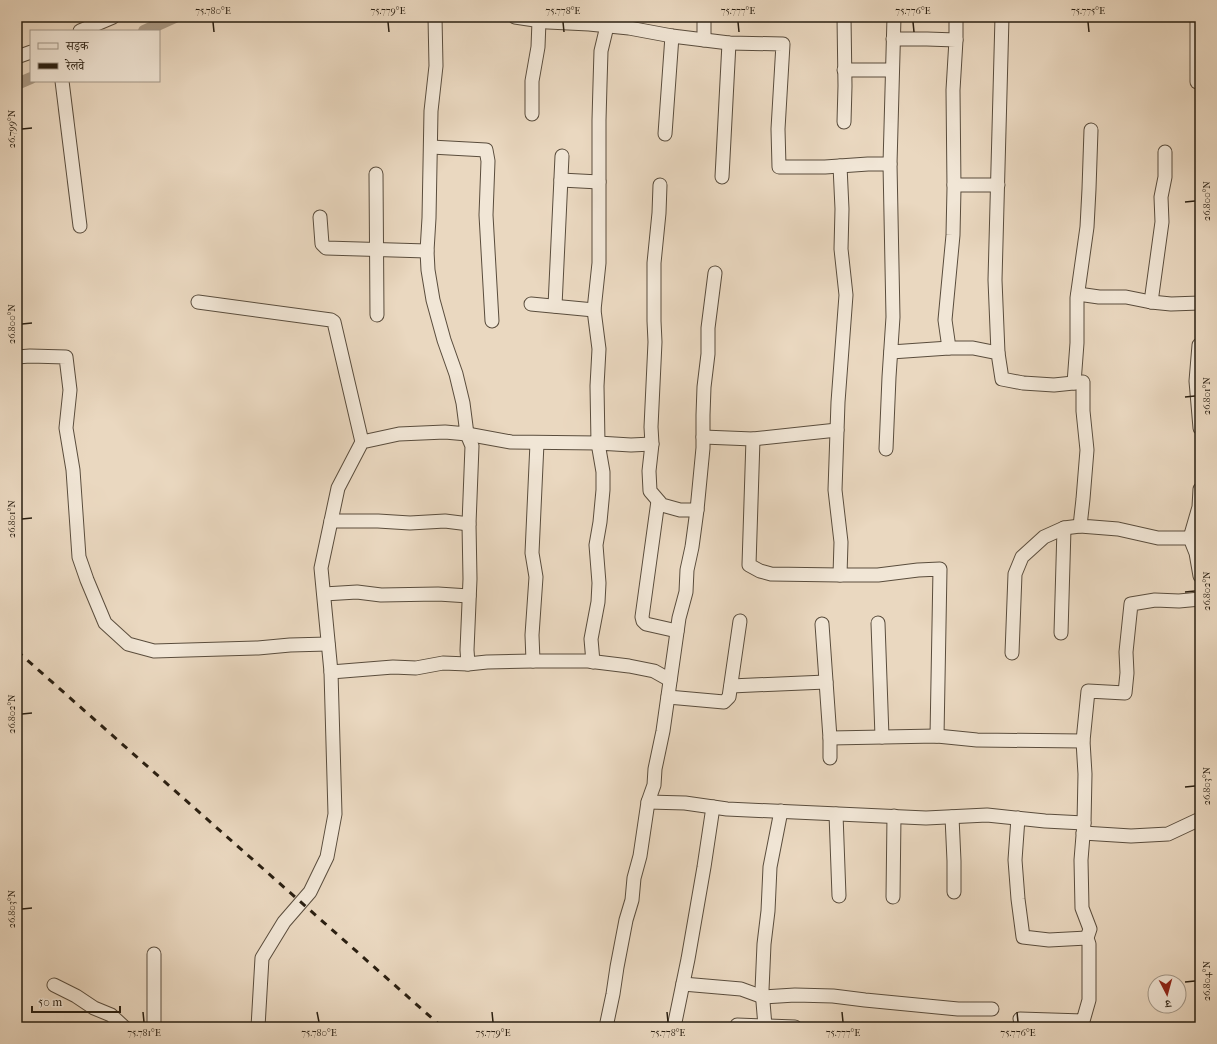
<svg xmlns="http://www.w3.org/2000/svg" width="1217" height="1044" font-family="'IM FELL French Canon','Noto Serif Devanagari',serif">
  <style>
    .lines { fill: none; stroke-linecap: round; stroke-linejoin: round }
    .canal { stroke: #a99984; stroke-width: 12 }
    .minor-casing { stroke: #5a4d3d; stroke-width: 15 }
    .minor { stroke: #f1e6d6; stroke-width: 13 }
    .rail { stroke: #2a1f11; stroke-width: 3; stroke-dasharray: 7 7; stroke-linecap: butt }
    .ticks { fill: none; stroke: #2a1f11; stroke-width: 1.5 }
    .neatline { fill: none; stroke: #2a1f11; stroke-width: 1.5 }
    .ticks-label { font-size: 10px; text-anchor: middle; fill: #2a1f11 }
  </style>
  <rect width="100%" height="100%" fill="#ead8c0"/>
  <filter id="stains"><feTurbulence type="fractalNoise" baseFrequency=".005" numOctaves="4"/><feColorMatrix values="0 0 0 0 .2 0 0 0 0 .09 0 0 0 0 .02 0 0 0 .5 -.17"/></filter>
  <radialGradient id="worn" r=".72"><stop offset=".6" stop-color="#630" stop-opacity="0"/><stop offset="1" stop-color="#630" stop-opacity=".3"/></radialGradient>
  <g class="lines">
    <g class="canal">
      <path d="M144,31L175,17"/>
      <path d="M17,84L31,78"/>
    </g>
    <defs>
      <g id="minor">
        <path d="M515,17L548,22L589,24L629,28L672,36L729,43L783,44L778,129L779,167H825L868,164H890L894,17"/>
        <path d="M704,17V40"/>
        <path d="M956,17V40"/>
        <path d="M1197,17V82"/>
        <path d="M80,31L113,17"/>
        <path d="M893,39H927L956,40L953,90L954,188L953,235L945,320L949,348H973L998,353L1002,379L1023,383L1054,385L1083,382V411L1087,450L1083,499L1080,526L1118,529L1158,538H1190L1196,553L1200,576"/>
        <path d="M17,57L31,52"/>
        <path d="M844,70H892"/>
        <path d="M62,81L80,226"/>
        <path d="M532,114V81L538,47L539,21"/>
        <path d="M844,122L845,86L844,17"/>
        <path d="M665,134L672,36"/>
        <path d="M431,147L486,150L488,161L486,215L492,321"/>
        <path d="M840,166L842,209L841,249L846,295L838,402L835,490L841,542L840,575H878L918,570L940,569L937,736"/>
        <path d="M376,174L377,315"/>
        <path d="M722,177L729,43"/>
        <path d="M561,180L599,182"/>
        <path d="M660,185L659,213L654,263V321L655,342L651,427L652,444L649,471L650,491L662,505L680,510H697L703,448V415L704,387L708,354V328L715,273"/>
        <path d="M954,185H998"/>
        <path d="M320,217L322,244L326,248L427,251"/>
        <path d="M1078,294L1099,297H1126L1151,302L1171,304L1200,303"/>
        <path d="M198,302L331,320L334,322L362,442"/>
        <path d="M1151,302L1162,222L1161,197L1165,177V152"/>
        <path d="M531,304L594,310"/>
        <path d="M555,306L562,156"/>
        <path d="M1200,345H1199L1196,381L1200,428"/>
        <path d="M891,352L949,348"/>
        <path d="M998,353L995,280L1002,17"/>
        <path d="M17,357L30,356L66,357L70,390L66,428L73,470L79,557L87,580L105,623L128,644L154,651L258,648L290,645L328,644"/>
        <path d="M1074,383L1077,343V298L1087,227L1089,189L1091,130"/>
        <path d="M467,434L511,442L598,443L597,386L599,349L594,310L599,263V120L600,84L601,51L607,26V17"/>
        <path d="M467,434L472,446L469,524L470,579L467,650L468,664"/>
        <path d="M703,437L753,439L837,430"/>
        <path d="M753,439L749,565L760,571L771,574L840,575"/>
        <path d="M886,449L889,377L893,317L890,164"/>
        <path d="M658,501L642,617L643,621L646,624L677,631"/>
        <path d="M331,521H378L410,523L445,521L469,524"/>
        <path d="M1190,538L1199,507L1200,489"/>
        <path d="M324,594L357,592L381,595L438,594L469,596"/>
        <path d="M878,623L882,737"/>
        <path d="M822,624L830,738V758"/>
        <path d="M1061,633L1064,528"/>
        <path d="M1012,653L1015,574L1022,557L1044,537L1064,528L1080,526"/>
        <path d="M533,661L532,635L536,577L532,553L537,443"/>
        <path d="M593,662L591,639L598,602L599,583L596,545L600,522L603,490V472L598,443L631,445L652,444"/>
        <path d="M331,672L393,667L416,668L443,663L468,664L487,662L533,661H588L629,666L654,671L670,680"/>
        <path d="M731,686L826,682"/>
        <path d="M668,697L724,702L729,697L740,621"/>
        <path d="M830,738L937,736L977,740L1083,741"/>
        <path d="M648,802L685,803L727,809L926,818L987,815L1045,821L1084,823L1081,860L1082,908L1090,929L1087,938L1089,944V1000L1083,1021L1020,1019"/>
        <path d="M836,814L839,896"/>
        <path d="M952,817L954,861V892"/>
        <path d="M1018,818L1015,860L1018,899L1023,937L1049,940L1087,938"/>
        <path d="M1084,823L1085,774L1083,741L1088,691L1125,693L1127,673L1126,652L1131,604L1155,600L1179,601L1200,599"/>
        <path d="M1083,833L1131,836L1168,834L1200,819"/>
        <path d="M893,897L894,816"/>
        <path d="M683,984L741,989L763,997L795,995L833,996L865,1000L958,1009H992"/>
        <path d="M54,985L76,996L94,1008L111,1015L124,1027"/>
        <path d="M765,1026L762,990L764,944L768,911L770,867L781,811"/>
        <path d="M154,1027V954"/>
        <path d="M258,1027L262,958L284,922L310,892L327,857L335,814L331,672L321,568L338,488L362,442L399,434L445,432L467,434L463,403L456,374L444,340L433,300L428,270L427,251L429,218L431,111L436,66L435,17"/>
        <path d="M606,1027L613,994L617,967L626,920L632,900L634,878L640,856L648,802L654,785L655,769L663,731L679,618L686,592L687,570L692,547L697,510"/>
        <path d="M674,1027L688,959L704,867L713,807"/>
        <path d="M737,1027V1025L795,1027"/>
      </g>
    </defs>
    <use href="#minor" class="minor-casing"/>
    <use href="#minor" class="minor"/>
    <path class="rail" d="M17,651L442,1027"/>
  </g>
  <path class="ticks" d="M213,22L214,32M388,22L389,32M563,22L564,32M738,22L739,32M913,22L914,32M1088,22L1089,32M22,129L32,128M1185,202L1195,201M22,324L32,323M1185,397L1195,396M22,519L32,518M1185,592L1195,591M22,714L32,713M1185,787L1195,786M22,909L32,908M1185,982L1195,981M143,1012L144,1022M317,1012L319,1022M492,1012L493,1022M667,1012L668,1022M842,1012L843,1022M1017,1012L1018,1022"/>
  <rect width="1217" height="1044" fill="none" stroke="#ead8c0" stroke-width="44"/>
  <rect x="30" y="30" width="130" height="52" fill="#f1e6d6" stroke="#a19687"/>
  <rect x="38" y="43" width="20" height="6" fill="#f1e6d6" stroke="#a19687"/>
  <text x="66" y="50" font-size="12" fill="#2a1f11">सड़क</text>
  <rect x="38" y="63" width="20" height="6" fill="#2a1f11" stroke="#a19687"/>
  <text x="66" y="70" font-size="12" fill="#2a1f11">रेलवे</text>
  <g transform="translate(1167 994) rotate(174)"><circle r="19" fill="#f1e6d6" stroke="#a19687"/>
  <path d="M0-3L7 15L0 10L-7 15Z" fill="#8f2418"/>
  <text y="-6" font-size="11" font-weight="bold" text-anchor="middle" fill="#2a1f11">उ</text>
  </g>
  <path d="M32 1006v6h88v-6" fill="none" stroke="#2a1f11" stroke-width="2"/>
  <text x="38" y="1006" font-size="12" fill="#2a1f11" stroke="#f1e6d6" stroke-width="3" paint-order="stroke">50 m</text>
  <rect x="22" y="22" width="1173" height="1000" class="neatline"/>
  <g class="ticks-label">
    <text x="213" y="14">75.780°E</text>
    <text x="388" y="14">75.779°E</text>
    <text x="563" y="14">75.778°E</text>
    <text x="738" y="14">75.777°E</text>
    <text x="913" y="14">75.776°E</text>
    <text x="1088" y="14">75.775°E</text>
    <text transform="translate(11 129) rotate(-90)" y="4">26.799°N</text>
    <text transform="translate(1206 201) rotate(-90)" y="4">26.800°N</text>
    <text transform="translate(11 324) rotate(-90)" y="4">26.800°N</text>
    <text transform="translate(1206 396) rotate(-90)" y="4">26.801°N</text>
    <text transform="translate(11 519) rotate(-90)" y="4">26.801°N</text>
    <text transform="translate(1206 591) rotate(-90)" y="4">26.802°N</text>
    <text transform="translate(11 714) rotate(-90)" y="4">26.802°N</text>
    <text transform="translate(1206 786) rotate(-90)" y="4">26.803°N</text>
    <text transform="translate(11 909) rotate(-90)" y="4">26.803°N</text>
    <text transform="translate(1206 981) rotate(-90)" y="4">26.804°N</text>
    <text x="144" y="1036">75.781°E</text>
    <text x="319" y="1036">75.780°E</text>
    <text x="493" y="1036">75.779°E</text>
    <text x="668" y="1036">75.778°E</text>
    <text x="843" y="1036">75.777°E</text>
    <text x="1018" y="1036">75.776°E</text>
  </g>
  <rect width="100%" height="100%" filter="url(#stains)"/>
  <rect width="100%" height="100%" fill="url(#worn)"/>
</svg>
